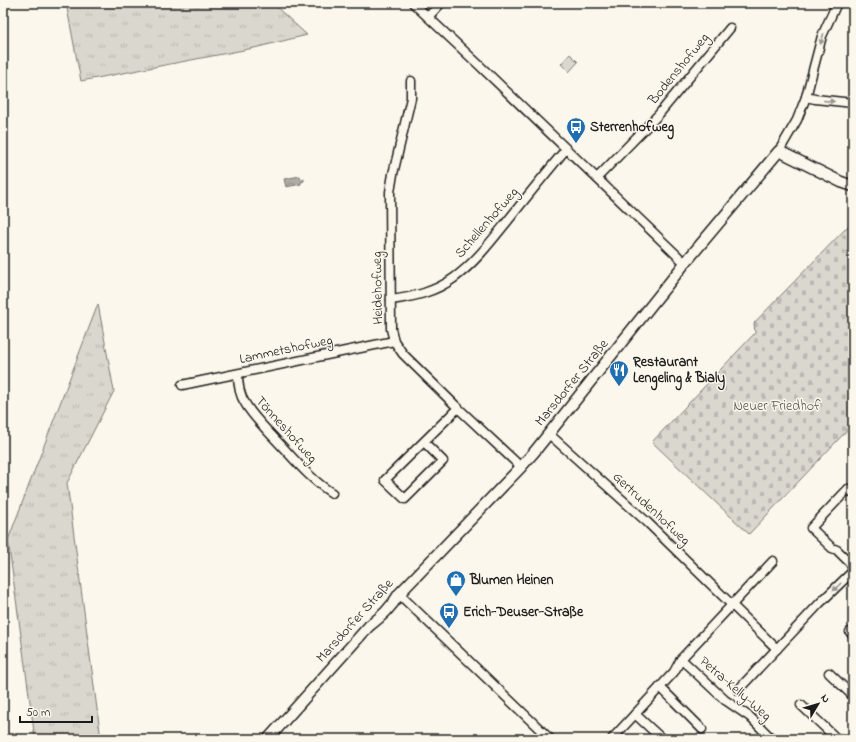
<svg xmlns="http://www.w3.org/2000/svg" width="856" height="742" font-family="'Indie Flower',sans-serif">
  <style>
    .grass { fill: url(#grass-tufts); stroke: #7b7a75 }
    .cemetery { fill: url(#cemetery-stones); stroke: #7b7a75 }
    .park { fill: #dad7ce; stroke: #7b7a75 }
    .water { fill: url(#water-waves); stroke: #74726e }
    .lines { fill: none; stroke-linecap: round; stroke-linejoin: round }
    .minor-casing { stroke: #1c1c1c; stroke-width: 11 }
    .tertiary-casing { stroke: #1c1c1c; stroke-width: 13 }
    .minor { stroke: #fbf7ec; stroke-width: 8 }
    .tertiary { stroke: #fbf7ec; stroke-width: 10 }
    .oneway { fill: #97948e }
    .labels { text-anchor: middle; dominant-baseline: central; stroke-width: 3; stroke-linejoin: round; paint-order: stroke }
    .street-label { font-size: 14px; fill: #1c1c1c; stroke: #fbf7ec }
    .poi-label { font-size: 14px; font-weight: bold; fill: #1c1c1c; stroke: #fbf7ec; text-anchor: start }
    .park-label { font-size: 14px; fill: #555451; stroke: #fbf7ec }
  </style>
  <defs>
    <pattern id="grass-tufts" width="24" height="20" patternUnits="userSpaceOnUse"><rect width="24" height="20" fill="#dad7ce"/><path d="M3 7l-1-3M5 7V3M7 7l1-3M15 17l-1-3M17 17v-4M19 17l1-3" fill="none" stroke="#bab8b0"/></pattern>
    <pattern id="cemetery-stones" width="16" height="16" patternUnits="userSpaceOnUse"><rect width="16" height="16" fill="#dad7ce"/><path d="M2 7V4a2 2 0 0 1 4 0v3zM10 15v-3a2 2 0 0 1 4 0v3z" fill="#bab8b0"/></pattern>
    <pattern id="water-waves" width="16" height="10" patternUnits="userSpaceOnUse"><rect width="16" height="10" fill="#afaca5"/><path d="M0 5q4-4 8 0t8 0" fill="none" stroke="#96938d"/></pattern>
  </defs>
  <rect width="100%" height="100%" fill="#fbf7ec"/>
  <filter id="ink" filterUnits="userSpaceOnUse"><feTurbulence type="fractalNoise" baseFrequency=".025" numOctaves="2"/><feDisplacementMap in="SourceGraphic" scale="8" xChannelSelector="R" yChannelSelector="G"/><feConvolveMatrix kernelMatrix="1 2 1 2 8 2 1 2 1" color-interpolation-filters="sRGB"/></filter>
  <g filter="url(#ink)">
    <g class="grass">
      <path d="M66,3H272L307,35L254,48L81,81Z"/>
      <path d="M98,304L114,391L67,483L101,739H35L8,540Z"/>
    </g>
    <path class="cemetery" d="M853,221V424L749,534L652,442L755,333L754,323Z"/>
    <path class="park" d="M570,54L578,62L569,72L561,64Z"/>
    <path class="water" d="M300,176L301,179L304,178V181L301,182V184L286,187L284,179Z"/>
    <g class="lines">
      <defs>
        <g id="minor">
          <path d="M413,3L478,64L685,263"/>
          <path d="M428,17L441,3"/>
          <path d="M411,81V98L393,174L390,192L391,329L394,341L403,354L458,408L521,467"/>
          <path d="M806,97L815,99L853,103"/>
          <path d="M779,151L797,120L806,97L822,36L837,3"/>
          <path d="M597,178L659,114L730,28"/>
          <path d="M391,300C413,297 435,292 454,278C476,262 493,239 510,218C528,195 547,172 566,149"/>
          <path d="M238,374C238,384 239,394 245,403C253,417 266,429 277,441C294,459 311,480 332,493"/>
          <path d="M182,385L394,341"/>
          <path d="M549,434L647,522L777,649"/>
          <path d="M424,442L443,461L405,499L385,480L458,408"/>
          <path d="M853,493L848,489L811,528L832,548L837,550L849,562L853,568"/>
          <path d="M399,594L550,739"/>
          <path d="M850,632L853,635"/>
          <path d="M681,659L725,700L750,717L772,739"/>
          <path d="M829,673L853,696"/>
          <path d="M660,687L702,729"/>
          <path d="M738,690L820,603L853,571"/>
          <path d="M801,705L837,739"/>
          <path d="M635,714L662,739"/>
          <path d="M612,739L674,672L681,659L773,561"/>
          <path d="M850,739L853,736"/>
        </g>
        <path id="tertiary" d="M268,739L369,626C382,616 391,608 399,594L521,467L535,451L685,263L779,151L841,182L853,186"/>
      </defs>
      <use href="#minor" class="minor-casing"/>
      <use href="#tertiary" class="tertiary-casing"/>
      <use href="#minor" class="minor"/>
      <use href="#tertiary" class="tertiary"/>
    </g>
    <defs><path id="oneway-solid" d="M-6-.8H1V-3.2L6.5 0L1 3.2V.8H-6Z"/></defs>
    <g class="oneway">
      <use href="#oneway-solid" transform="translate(822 39) rotate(107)"/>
      <use href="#oneway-solid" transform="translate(829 101) rotate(5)"/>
      <use href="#oneway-solid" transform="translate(837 587) rotate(135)"/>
    </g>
  </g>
  <defs>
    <symbol id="bus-pin" viewBox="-11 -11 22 30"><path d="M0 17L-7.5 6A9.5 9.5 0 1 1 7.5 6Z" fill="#1f6fb2" stroke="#fbf7ec"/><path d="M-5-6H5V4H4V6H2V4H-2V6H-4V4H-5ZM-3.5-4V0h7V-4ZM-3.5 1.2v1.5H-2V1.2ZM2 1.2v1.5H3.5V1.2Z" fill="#fff"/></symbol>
    <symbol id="restaurant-pin" viewBox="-11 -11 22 30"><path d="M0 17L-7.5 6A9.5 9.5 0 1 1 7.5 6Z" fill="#1f6fb2" stroke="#fbf7ec"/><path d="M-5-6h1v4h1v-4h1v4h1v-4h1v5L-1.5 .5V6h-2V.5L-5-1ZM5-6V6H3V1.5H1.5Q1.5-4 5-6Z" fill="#fff"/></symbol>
    <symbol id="shop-pin" viewBox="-11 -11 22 30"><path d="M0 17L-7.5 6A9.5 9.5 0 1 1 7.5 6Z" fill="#1f6fb2" stroke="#fbf7ec"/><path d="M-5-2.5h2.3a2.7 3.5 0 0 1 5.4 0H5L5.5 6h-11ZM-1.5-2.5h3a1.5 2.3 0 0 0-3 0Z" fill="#fff"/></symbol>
  </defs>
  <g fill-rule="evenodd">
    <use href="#bus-pin" x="565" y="116" width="22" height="30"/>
    <use href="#restaurant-pin" x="608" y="359" width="22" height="30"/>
    <use href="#shop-pin" x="445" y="569" width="22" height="30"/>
    <use href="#bus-pin" x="438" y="601" width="22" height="30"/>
  </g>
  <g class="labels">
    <g class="street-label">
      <text transform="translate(679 69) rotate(-51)">Bodenshofweg</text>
      <text transform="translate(487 223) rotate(-49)">Schellenhofweg</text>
      <text transform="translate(378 288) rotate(-91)">Heidehofweg</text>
      <text transform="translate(286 350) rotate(-12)">Lammetshofweg</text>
      <text transform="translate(572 383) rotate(-51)">Marsdorfer Straße</text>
      <text transform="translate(286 430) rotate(48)">Tönneshofweg</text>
      <text transform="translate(651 509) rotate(43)">Gertrudenhofweg</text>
      <text transform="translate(355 621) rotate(-48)">Marsdorfer Straße</text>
      <text transform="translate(735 689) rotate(41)">Petra-Kelly-Weg</text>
    </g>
    <g class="poi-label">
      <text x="590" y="127">Sterrenhofweg</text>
      <text x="633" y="362">Restaurant<tspan x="633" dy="16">Lengeling &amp; Bialy</tspan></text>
      <text x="470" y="580">Blumen Heinen</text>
      <text x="463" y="612">Erich-Deuser-Straße</text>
    </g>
    <g class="park-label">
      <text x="777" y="406">Neuer Friedhof</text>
    </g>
  </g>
  <rect width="856" height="742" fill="none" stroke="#fbf7ec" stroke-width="16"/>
  <rect x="8" y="8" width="840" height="726" fill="none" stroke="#1c1c1c" stroke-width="1.5" filter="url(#ink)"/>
  <g transform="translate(818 704) rotate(52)" stroke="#fbf7ec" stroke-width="3" paint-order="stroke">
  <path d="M0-3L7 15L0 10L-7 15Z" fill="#1c1c1c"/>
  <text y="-6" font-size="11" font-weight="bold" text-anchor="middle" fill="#1c1c1c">N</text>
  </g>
  <path d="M20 716v6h72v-6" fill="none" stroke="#1c1c1c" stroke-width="2"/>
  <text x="26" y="716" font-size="12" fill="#1c1c1c" stroke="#fbf7ec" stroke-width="3" paint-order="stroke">50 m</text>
</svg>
